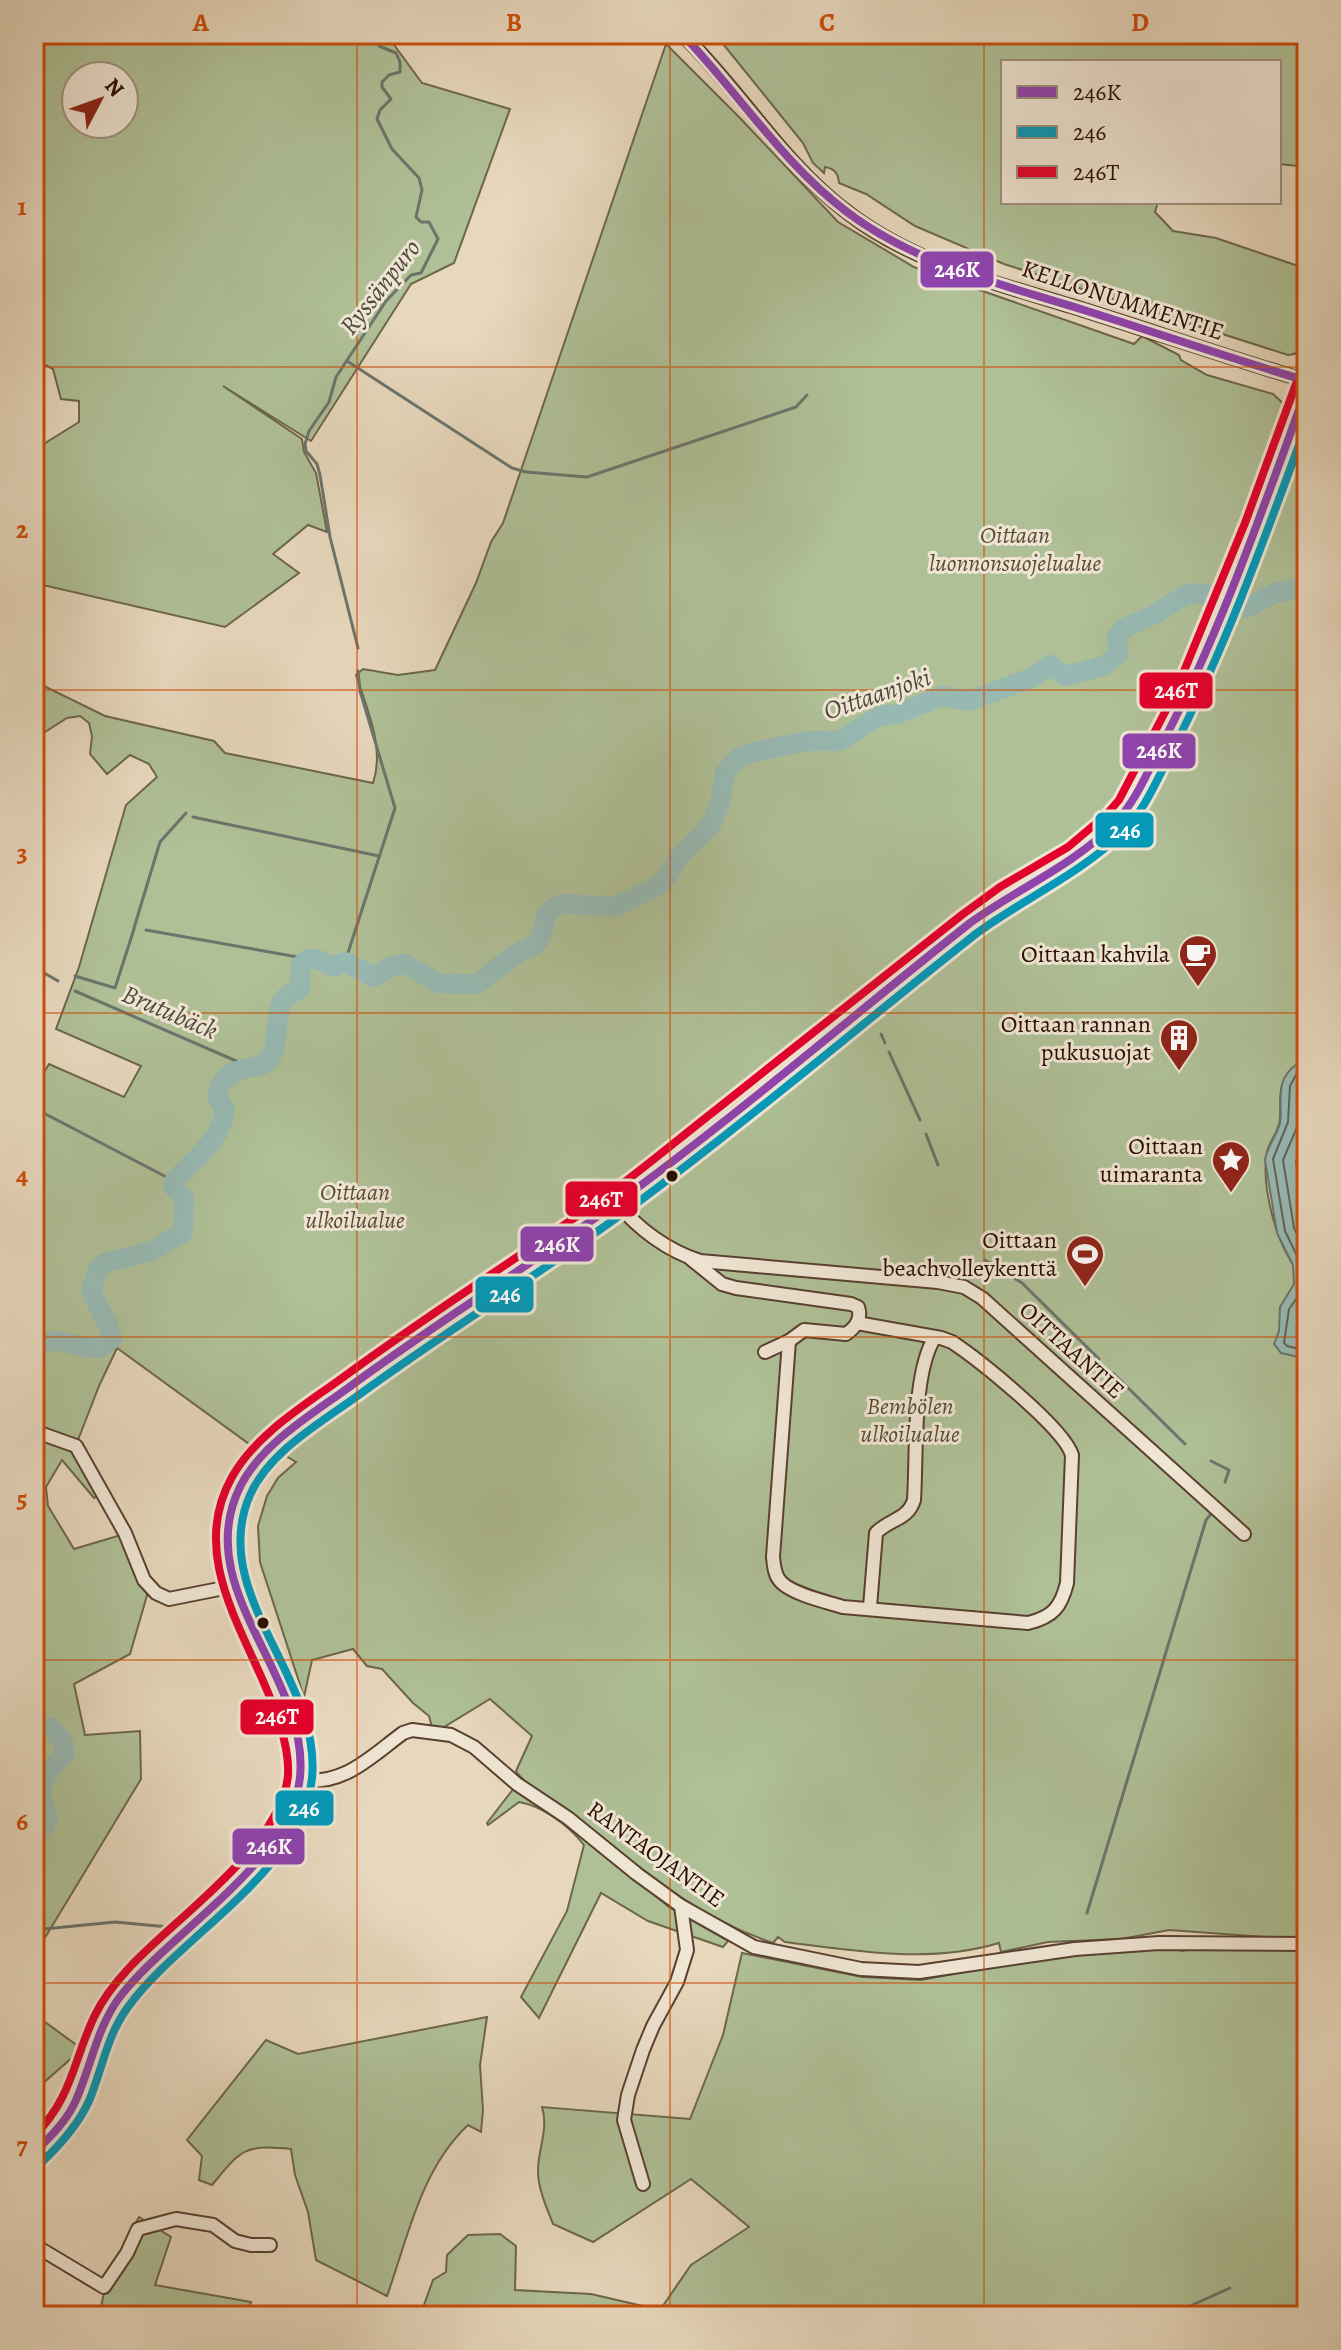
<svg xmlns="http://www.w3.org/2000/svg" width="1341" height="2350" font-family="Alegreya,serif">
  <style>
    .green { fill: #afbf96; stroke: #6c664b; stroke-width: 2; fill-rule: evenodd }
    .water { fill: #97b9b2; stroke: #6b746b; stroke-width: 2 }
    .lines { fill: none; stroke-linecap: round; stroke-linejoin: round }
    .shore { stroke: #606359; stroke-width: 2 }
    .stream { stroke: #6b746b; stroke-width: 3 }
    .river { stroke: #97b9b2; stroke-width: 20 }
    .minor-casing { stroke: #59402f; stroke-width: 16 }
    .major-casing { stroke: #2a0d00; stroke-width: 18 }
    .minor { stroke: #efe5d3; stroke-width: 12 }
    .major { stroke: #e4bc7e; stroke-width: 14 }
    .bus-1-casing { stroke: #efe5d3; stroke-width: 14 }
    .bus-2-casing { stroke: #efe5d3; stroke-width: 14 }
    .bus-3-casing { stroke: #efe5d3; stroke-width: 14 }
    .bus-1 { stroke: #8e44ad; stroke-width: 8 }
    .bus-2 { stroke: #0499b9; stroke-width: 8 }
    .bus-3 { stroke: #e4002b; stroke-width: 8 }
    .grid { fill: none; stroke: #cc4e0a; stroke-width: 2; stroke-opacity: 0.55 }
    .bus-dot { fill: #2a0d00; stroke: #efe5d3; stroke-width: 3 }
    .labels { text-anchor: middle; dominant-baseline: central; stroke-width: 6; stroke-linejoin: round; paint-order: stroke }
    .street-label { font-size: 24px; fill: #2a0d00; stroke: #efe5d3 }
    .park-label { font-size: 24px; font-style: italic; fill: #594b34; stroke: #efe5d3 }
    .poi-label { font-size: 24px; fill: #2a0d00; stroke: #efe5d3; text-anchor: end }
    .water-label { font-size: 26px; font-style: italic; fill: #50493e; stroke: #efe5d3 }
    .line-badge { stroke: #efe5d3; stroke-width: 3 }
    .badge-label { font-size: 22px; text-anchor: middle; font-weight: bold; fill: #fff }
    .neatline { fill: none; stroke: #cc4e0a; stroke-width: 3 }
    .grid-label { font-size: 26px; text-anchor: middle; font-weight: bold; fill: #cc4e0a }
  </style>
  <rect width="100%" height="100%" fill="#e7d7bc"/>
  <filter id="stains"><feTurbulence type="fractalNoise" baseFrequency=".0025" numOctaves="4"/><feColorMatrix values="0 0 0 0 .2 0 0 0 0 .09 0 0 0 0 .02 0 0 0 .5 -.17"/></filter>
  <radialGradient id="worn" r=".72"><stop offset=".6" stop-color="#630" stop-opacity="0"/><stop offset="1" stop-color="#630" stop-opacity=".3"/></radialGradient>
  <g class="green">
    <path d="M34,34H386L422,83L510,109L454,263L411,284L311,441L223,386L302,439L304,452L316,473L327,532L308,525L273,554L299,573L225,627L34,583V450L79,422V401L61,399L53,369L34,359ZM124,76V124H76V76Z"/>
    <path d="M715,34H1307V167L1279,164V62H1003V202H1158L1155,212L1173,231L1216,238L1307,269V340C1303,350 1299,354 1288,355L1004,264L915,226L866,194L839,183C838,173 835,169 825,167L824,173L813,163L803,143Z"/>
    <path d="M666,44L740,118L838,222L914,267L1134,344L1142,336L1179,355L1181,360L1207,375L1273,394L1287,407L1216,598L1246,596L1307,433V1041L1305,1045L1307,1049L1301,1047L1299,1049L1306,1053C1300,1064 1290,1072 1284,1082C1278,1092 1281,1107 1280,1118C1280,1131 1269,1141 1267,1152C1261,1184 1275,1238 1293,1264L1307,1251V1940L1169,1930L1121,1939L1048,1942L1001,1952L999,1943C929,1964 856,1951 785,1942L778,1937L773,1943C691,1916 631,1860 565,1808C549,1796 527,1788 516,1771L532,1736L490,1699L444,1727H432L429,1716L413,1703L382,1669L367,1666L353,1649L312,1660L304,1697L260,1562L258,1526L267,1496L278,1478L296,1462L282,1454L256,1449L117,1348L99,1386L78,1440L70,1448L101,1495L94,1498L62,1460L46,1487L48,1506L74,1549L121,1535L148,1592L130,1654L74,1684L85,1735L140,1731L141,1779L34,1956V1089L49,1064L124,1097L141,1066L56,1029L79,967L126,805L157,777L149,764L130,755L107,774L90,754L92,736L89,723L80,716L67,718L34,739V681L105,716L214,741L225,753L373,783C385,748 367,709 356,675L363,669L398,675L435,670L476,583L491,542L503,523Z"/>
    <path d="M514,1788L559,1815L669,1907L728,1941L723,1947L648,1921L601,1893L539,2018L521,1997L567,1911L584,1845C568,1825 543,1806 519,1802L488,1825L487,1823Z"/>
    <path d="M1163,1947L1183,1951L1195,1947L1307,1951V2316H420L433,2280L446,2272L447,2255L468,2235L500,2234L516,2246L515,2290L591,2294L660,2310L691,2265L749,2227L691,2179L593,2242L553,2224C548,2211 541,2196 539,2182C534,2156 550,2132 542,2107L690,2119L723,2035L742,1953L862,1977L921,1980L1050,1956Z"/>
    <path d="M34,2014L82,2049L34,2091Z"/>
    <path d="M487,2017L480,2065L483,2110L481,2132L468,2125C421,2169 408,2237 387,2296L316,2260L308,2212L295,2175L291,2149C244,2144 241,2150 212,2185L199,2180L202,2156L187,2140L266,2040L298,2054Z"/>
    <path d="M139,2217L171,2237L155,2285L251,2302L247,2316H99L107,2279Z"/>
  </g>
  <path class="water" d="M1300,1046L1307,1049V1359L1281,1353L1274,1344L1279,1331L1280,1307L1294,1284L1293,1265L1277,1233L1265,1160C1267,1146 1277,1136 1280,1123C1282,1111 1279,1096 1282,1084C1288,1066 1300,1065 1306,1053L1299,1049Z"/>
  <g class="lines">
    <g class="shore">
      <path d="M1307,1066L1298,1071L1290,1086L1288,1122L1273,1159L1285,1231L1300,1262L1302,1284L1299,1295L1289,1309L1284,1343L1287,1346L1307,1351"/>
      <path d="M1307,1077L1300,1090L1298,1125L1283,1160L1294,1228L1307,1254"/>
      <path d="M1307,1135L1296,1162L1307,1228"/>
    </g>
    <g class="stream">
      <path d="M347,361L512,468L526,472L587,477L796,407L807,395"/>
      <path d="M358,648L330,537L320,475L317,464L306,451L305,444L309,431L329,402L336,377L386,301L411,275L421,273L438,239L429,222H421L416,217L422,190L419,178L392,149L377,119L380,110L391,99L382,87V82L389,75L400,72V62L396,53L379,46L377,34"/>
      <path d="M193,817L379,856"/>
      <path d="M134,928L160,842L186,813"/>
      <path d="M146,930L309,959"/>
      <path d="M345,962L395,808L360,691L358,671"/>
      <path d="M34,967L58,981"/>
      <path d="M75,976L115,988L134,929"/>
      <path d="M75,991L250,1067"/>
      <path d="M881,1034L885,1043"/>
      <path d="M889,1052L920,1120"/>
      <path d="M34,1108L174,1181"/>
      <path d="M926,1134L938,1165"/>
      <path d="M985,1260L1022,1283L1099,1359"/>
      <path d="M1113,1373L1185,1444"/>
      <path d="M1211,1461L1229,1470L1225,1482"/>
      <path d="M1087,1913L1206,1520L1211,1514"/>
      <path d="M34,1930L115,1922L179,1928"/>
      <path d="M830,2316L861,2310L879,2315"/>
      <path d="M1168,2316L1230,2288"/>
    </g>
    <g class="river">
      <path d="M1246,608L1275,593L1307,586"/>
      <path d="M34,1346C55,1333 76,1349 99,1348L112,1339L108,1325L91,1291L97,1271L104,1263L152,1251L183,1232L184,1198L173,1186L174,1181C193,1160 221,1141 225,1111L217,1097C223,1060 259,1073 269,1060C281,1045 273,1013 284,999C288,994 295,992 300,989L301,965C312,953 321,961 333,967L345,962L374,977L392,966L406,964L438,983L477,984L516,954L536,944L542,934L547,914L555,907L563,904L615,907L654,888L665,879L679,857L710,826L720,804L725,773L738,758L750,753L809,741H839L880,716L897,714L942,696L967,701L980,697L1031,678L1051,665L1065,676L1104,666L1118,654L1117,637L1124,628L1155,614L1184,596L1192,593L1216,596"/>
      <path d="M34,1725L52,1728L63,1742L65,1753L49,1771L42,1784L41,1798L48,1818L43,1828L34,1833"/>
    </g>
    <defs>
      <g id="minor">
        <path d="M682,34C740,90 782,163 847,212C916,266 1005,285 1087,311C1160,334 1233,359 1307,381"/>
        <path d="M617,1203C638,1229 668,1251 700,1261L938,1282L964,1287L982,1298L1244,1534"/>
        <path d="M691,1259L722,1284L736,1288L851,1304L858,1307C862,1319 856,1327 846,1334L804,1330L789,1341L765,1352"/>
        <path d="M789,1341L773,1557C774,1565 774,1575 781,1582C792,1594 827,1602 843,1607L1028,1623C1053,1617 1061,1607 1067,1583L1072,1455C1064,1428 979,1360 952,1342L941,1338L857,1323"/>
        <path d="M34,1431L76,1446L125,1533L144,1580L156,1593L169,1599L234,1586"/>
        <path d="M870,1607L876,1533C889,1519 908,1520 914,1500C917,1456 912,1373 935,1337"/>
        <path d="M299,1780C344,1786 369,1758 403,1733L412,1730L451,1735L474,1747L517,1784L568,1818L637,1874L681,1906L754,1947L861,1969L919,1972L1075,1949L1159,1943L1307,1944"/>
        <path d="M643,2184L624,2120L628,2095L643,2050L653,2026L677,1982L687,1950L681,1906"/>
        <path d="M34,2245L104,2287L127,2253L138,2229L176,2219L213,2225L235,2241L251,2245H270"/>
      </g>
      <path id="major" d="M34,2153C50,2138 67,2120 76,2100C91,2067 97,2028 119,1998C165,1936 294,1857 300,1776C307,1679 186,1578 241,1485C264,1446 306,1419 341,1393C430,1326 525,1269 615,1204C659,1173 700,1137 743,1104C818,1044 894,983 970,923L1006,897L1075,857L1114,824L1129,807L1186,698L1256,527L1307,388"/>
    </defs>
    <use href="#minor" class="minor-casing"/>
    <use href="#major" class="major-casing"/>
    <use href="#minor" class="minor"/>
    <use href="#major" class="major"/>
    <defs>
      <g id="bus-1">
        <path d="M682,34C738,92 782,163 847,212C917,265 1004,285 1087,311C1160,334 1233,359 1307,381"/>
        <path d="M34,2153C50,2137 67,2121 76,2100C91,2066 97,2028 119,1998C168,1933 292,1862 300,1777C310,1675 188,1588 241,1485C263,1443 311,1415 348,1388C440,1320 537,1261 629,1194C746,1108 856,1013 970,923C1017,889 1074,865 1115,823C1136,801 1148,771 1162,744C1221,631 1263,508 1307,388"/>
      </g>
      <path id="bus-2" d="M42,2162C61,2144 78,2125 89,2101C102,2070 107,2035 128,2007C179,1936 302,1872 312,1778C322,1678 207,1594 250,1495C269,1452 320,1423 356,1397C447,1330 545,1271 637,1203C753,1117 864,1022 977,933C1025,898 1080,874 1122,833C1144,811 1156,782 1170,755C1225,649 1266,535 1307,423"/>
      <path id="bus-3" d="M34,2136C72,2098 73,2062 94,2017C103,1998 115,1983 129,1968C175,1918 282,1846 288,1775C289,1759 285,1741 280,1725C256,1645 184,1562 232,1477C255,1436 300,1408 338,1381C427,1315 520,1257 610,1193C647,1166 681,1137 717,1109C799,1044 880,979 963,914L1000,887L1068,847L1106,815L1119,800L1175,693L1245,523L1296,384"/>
    </defs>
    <use href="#bus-1" class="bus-1-casing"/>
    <use href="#bus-2" class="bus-2-casing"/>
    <use href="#bus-3" class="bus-3-casing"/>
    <use href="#bus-1" class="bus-1"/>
    <use href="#bus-2" class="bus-2"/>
    <use href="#bus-3" class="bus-3"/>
  </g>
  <path class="grid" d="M357,34V2316M670,34V2316M984,34V2316M34,367H1307M34,690H1307M34,1013H1307M34,1337H1307M34,1660H1307M34,1983H1307"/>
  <defs>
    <symbol id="cafe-pin" viewBox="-11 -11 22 30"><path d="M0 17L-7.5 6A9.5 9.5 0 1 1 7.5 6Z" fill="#8f2418" stroke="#efe5d3"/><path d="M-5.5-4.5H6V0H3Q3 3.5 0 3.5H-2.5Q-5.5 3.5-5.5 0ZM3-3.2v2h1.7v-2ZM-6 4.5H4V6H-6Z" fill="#fff"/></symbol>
    <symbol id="building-pin" viewBox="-11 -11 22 30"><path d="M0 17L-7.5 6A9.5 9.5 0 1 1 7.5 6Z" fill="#8f2418" stroke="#efe5d3"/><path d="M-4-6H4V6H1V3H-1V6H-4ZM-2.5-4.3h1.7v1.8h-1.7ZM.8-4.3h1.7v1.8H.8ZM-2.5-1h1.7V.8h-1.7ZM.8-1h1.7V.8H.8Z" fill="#fff"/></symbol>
    <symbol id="sight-pin" viewBox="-11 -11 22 30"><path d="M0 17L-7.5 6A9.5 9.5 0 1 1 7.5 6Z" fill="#8f2418" stroke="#efe5d3"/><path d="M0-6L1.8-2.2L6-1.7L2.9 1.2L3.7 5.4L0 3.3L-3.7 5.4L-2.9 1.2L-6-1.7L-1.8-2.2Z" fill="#fff"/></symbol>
    <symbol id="stadium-pin" viewBox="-11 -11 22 30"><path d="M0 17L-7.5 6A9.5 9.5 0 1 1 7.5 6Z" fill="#8f2418" stroke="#efe5d3"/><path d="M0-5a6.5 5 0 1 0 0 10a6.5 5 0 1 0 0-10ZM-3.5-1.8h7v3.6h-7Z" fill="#fff"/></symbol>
  </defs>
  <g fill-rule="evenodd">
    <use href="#cafe-pin" x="1176" y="932" width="44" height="60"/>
    <use href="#building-pin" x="1157" y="1016" width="44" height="60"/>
    <use href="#sight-pin" x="1209" y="1138" width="44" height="60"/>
    <use href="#stadium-pin" x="1063" y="1232" width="44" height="60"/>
  </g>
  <g class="bus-dot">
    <circle cx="672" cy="1176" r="7"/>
    <circle cx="263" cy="1623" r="7"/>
  </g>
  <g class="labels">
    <g class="street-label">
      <text transform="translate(1123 300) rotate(18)">KELLONUMMENTIE</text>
      <text transform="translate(1072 1350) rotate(42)">OITTAANTIE</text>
      <text transform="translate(656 1854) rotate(36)">RANTAOJANTIE</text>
    </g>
    <g class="park-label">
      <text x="1015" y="535">Oittaan<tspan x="1015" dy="28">luonnonsuojelualue</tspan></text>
      <text x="355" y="1192">Oittaan<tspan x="355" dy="28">ulkoilualue</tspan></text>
      <text x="910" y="1406">Bembölen<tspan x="910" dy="28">ulkoilualue</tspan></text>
    </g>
    <g class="poi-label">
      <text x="1170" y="954">Oittaan kahvila</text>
      <text x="1151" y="1024">Oittaan rannan<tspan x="1151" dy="28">pukusuojat</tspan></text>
      <text x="1203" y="1146">Oittaan<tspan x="1203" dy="28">uimaranta</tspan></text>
      <text x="1057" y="1240">Oittaan<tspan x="1057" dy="28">beachvolleykenttä</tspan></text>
    </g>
    <g class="water-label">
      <text transform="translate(380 287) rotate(-52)">Ryssänpuro</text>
      <text transform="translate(877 694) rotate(-19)">Oittaanjoki</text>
      <text transform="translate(170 1012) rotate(23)">Brutubäck</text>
    </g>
  </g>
  <g class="line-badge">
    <rect x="919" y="250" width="76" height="39" rx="8" fill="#8e44ad"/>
    <rect x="1138" y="671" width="76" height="39" rx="8" fill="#e4002b"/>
    <rect x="1121" y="732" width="76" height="38" rx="8" fill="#8e44ad"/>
    <rect x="1094" y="811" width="61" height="38" rx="8" fill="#0499b9"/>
    <rect x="564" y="1180" width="75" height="38" rx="8" fill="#e4002b"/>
    <rect x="519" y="1225" width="76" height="38" rx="8" fill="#8e44ad"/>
    <rect x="474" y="1275" width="61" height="39" rx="8" fill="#0499b9"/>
    <rect x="239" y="1698" width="76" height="38" rx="8" fill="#e4002b"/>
    <rect x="274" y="1789" width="61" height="38" rx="8" fill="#0499b9"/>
    <rect x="231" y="1827" width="75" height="39" rx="8" fill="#8e44ad"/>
  </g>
  <g class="badge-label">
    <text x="957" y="277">246K</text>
    <text x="1176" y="698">246T</text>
    <text x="1159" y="758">246K</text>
    <text x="1125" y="838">246</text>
    <text x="601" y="1207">246T</text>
    <text x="557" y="1252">246K</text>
    <text x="505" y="1302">246</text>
    <text x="277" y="1724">246T</text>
    <text x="304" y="1816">246</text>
    <text x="269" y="1854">246K</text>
  </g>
  <rect width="1341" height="2350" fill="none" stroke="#e7d7bc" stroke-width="88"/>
  <rect x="1001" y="60" width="280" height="144" fill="#efe5d3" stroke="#a08f7f" stroke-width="2"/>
  <rect x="1017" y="86" width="40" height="12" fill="#8e44ad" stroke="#a08f7f" stroke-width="2"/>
  <text x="1073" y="100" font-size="24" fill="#2a0d00">246K</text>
  <rect x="1017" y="126" width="40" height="12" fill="#0499b9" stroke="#a08f7f" stroke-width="2"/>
  <text x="1073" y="140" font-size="24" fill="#2a0d00">246</text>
  <rect x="1017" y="166" width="40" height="12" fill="#e4002b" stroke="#a08f7f" stroke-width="2"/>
  <text x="1073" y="180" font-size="24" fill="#2a0d00">246T</text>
  <g transform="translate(100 100) rotate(49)"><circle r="38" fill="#efe5d3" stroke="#a08f7f" stroke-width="2"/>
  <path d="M0-6L14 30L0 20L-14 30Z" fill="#8f2418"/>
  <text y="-12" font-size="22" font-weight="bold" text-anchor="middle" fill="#2a0d00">N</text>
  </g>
  <rect x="44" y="44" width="1253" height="2262" class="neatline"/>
  <g class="grid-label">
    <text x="201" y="31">A</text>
    <text x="514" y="31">B</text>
    <text x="827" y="31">C</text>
    <text x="1140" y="31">D</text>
    <text x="22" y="215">1</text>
    <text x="22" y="538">2</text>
    <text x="22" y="861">3</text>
    <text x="22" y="1184">4</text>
    <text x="22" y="1507">5</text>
    <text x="22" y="1830">6</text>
    <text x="22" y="2154">7</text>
  </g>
  <rect width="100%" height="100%" filter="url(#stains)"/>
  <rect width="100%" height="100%" fill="url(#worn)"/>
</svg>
